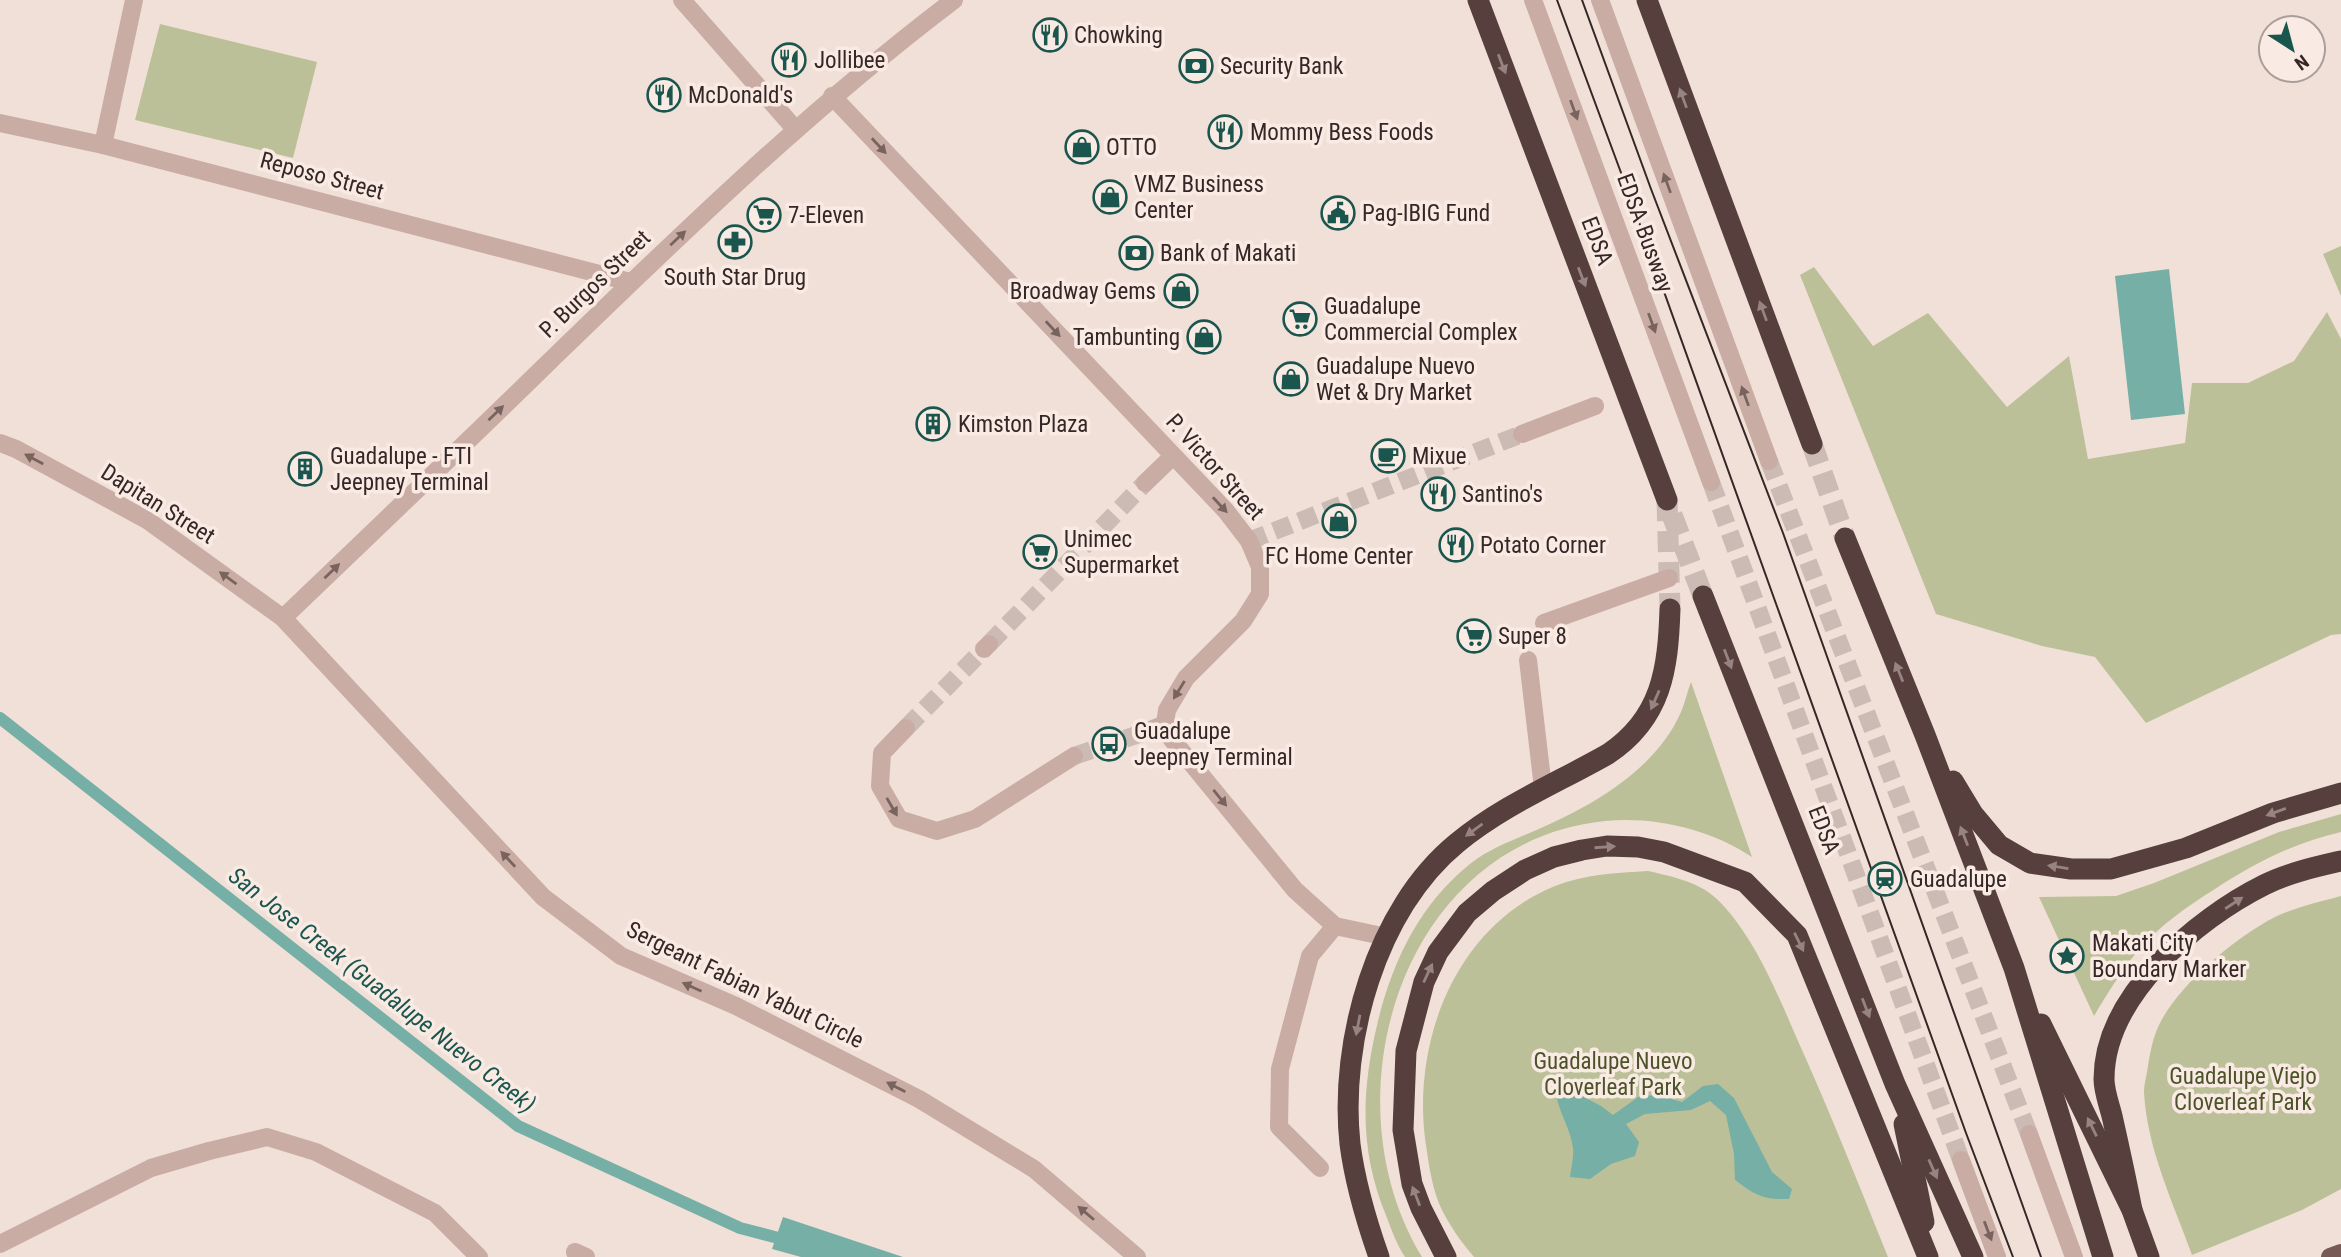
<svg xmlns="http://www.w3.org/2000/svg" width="2341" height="1257" font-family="'Roboto Condensed',sans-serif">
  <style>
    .green { fill: #bbc098 }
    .water { fill: #76afa5 }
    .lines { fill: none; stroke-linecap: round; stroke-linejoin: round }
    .stream { stroke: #76afa5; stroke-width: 12 }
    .minor-tunnel { stroke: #cbbbb4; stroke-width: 18; stroke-dasharray: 18 9; stroke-linecap: butt }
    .highway-tunnel { stroke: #cbbbb4; stroke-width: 21; stroke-dasharray: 21 10; stroke-linecap: butt }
    .minor { stroke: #c9ada4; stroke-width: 18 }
    .major { stroke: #775a56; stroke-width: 18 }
    .highway { stroke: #563f3d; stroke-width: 21 }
    .tram { stroke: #352726; stroke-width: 2 }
    .oneway { fill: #978480 }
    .oneway2 { fill: #78635f }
    .labels { text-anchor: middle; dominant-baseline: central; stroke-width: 7; stroke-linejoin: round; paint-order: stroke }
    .poi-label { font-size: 23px; fill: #352726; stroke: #f9ebe4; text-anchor: start }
    .street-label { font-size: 23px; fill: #352726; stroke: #f9ebe4 }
    .park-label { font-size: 23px; fill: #4d5329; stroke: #f9ebe4 }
    .water-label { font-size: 24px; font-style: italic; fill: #1b564e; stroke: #f9ebe4 }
  </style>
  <rect width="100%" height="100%" fill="#f1e0d8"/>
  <g class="green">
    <path d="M160,24L317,62L293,158L135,120Z"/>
    <path d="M2341,246V296L2323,254Z"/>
    <path d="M1814,267L1873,346L1928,313L2007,407L2069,356L2088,459L2185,443L2192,383H2248L2294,361L2327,312L2341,339V634L2331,635L2146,723L2095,657L2042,646L1936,614L1800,275Z"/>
    <path d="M1691,682L1752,857C1710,829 1654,816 1605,821C1401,842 1325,1098 1422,1257H1405C1397,1245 1392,1231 1387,1218C1359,1151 1361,1091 1378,1021C1393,960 1420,904 1470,864C1491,847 1517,839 1541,828C1595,804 1656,769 1681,712C1685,703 1687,692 1691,682Z"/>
    <path d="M2341,814V832C2293,843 2255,863 2215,889C2186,907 2158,927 2136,953C2120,973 2107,994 2094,1016L2039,897L2116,896L2154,883L2279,832Z"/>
    <path d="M1648,871C1674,877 1701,882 1720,902C1755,938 1778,995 1798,1041C1830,1112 1859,1185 1888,1257H1474C1461,1242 1450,1226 1441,1208C1433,1190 1430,1172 1427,1152C1409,1049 1452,928 1555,886C1585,874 1616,873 1648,871Z"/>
    <path d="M2341,896V1189L2302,1210L2192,1255C2173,1202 2147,1149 2144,1092C2144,1084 2147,1074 2148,1066C2150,1053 2153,1037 2159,1025C2178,985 2236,937 2275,917C2296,907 2319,902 2341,896Z"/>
  </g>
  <g class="water">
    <path d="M2169,269L2185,414L2131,420L2115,276Z"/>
    <path d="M1718,1084L1734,1098L1772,1172L1792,1189L1789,1199C1763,1200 1755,1195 1735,1180L1734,1154L1726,1115L1710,1101L1691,1110L1645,1114L1626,1124L1639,1142L1635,1156L1611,1164L1590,1179L1570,1177C1571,1168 1574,1157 1573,1148C1571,1131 1561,1116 1557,1099L1561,1093L1569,1089L1601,1106L1613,1115L1641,1095L1661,1096L1682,1102L1703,1086Z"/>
    <path d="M783,1217L903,1257H801L772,1249Z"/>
  </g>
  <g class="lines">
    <path class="stream" d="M0,718L518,1126L740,1228L790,1241"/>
    <g class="minor-tunnel">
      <path d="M1769,461L2029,1134"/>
      <path d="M1711,482L1961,1160"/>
      <path d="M1249,541L1522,434"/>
      <path d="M989,644L1145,483"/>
      <path d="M906,728L984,649"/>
      <path d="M1074,756L1145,732"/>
    </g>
    <g class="highway-tunnel">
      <path d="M1812,444L1845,538"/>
      <path d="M1667,500L1670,609"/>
      <path d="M1672,515L1703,596"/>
    </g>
    <g class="minor">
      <path d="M682,0L796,130"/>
      <path d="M1533,0L1711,482"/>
      <path d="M1600,0L1769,461"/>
      <path d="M832,96L1226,511L1249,541L1260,567V594L1243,621L1186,678L1167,710L1165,724L1170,737L1295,890L1335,926L1387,937"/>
      <path d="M0,123L103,145L630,282"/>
      <path d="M103,145L134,0"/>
      <path d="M1522,434L1595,406"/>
      <path d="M0,443L16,449L147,520L283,618L543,897L621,956L736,1006L919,1099L1034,1169L1137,1257"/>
      <path d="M1145,483L1173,456"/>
      <path d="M283,618C372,533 462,447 551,360C680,235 810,109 954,0"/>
      <path d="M1544,623L1669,578"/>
      <path d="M984,649L989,644"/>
      <path d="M1528,660L1543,788"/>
      <path d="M906,728L882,753L880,786L899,819L937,831L975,819L1074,756"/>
      <path d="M1145,732L1165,724"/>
      <path d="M2029,1134L2074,1257"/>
      <path d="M1961,1160L1997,1257"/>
      <path d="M1320,1168L1279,1127L1280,1069L1310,956L1335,926"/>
      <path d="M0,1244L151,1168L209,1151L267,1137L316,1152L435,1213L479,1257"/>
      <path d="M575,1252L586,1257"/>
    </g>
    <path class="major" d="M2330,1257L2341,1253"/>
    <g class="highway">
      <path d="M1478,0L1667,500"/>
      <path d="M1647,0L1812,444"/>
      <path d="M1845,538L1925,735L2014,968L2103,1257"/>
      <path d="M1703,596L1895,1084L1973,1257"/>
      <path d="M1953,781L1973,814L1999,845L2030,863L2071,869H2111L2186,848L2273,813L2341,793"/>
      <path d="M2041,1024L2132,1210L2149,1257"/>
      <path d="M1904,1124L1924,1222"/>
      <path d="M2132,1210C2126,1179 2119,1147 2112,1116C2109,1104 2104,1091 2104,1079C2104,996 2196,919 2264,885C2288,873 2315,867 2341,861"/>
      <path d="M1379,1257C1366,1220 1355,1183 1350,1144C1339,1042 1376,909 1457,843C1503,805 1557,783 1608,754C1662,718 1668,669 1670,609"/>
      <path d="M1446,1257L1421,1208L1412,1184L1403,1130L1406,1051L1424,982L1438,952L1467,913L1493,891L1525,870L1554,857L1582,850L1607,846L1638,847L1664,852L1745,882L1797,935L1928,1257"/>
    </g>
    <g class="tram">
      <path d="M1557,0L1630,197L1966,1133L2013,1257"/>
      <path d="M1582,0L1651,189L1783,533L2041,1257"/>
    </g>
  </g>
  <defs><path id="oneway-solid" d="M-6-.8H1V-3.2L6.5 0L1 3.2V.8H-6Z" transform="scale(1.75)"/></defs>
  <g class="oneway">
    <use href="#oneway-solid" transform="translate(1502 64) rotate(69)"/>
    <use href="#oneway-solid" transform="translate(1683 98) rotate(-110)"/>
    <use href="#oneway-solid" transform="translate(1582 277) rotate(69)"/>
    <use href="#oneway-solid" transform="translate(1763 311) rotate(-110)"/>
    <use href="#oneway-solid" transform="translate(1728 659) rotate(69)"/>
    <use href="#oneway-solid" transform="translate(1899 672) rotate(-112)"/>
    <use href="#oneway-solid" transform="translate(1655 700) rotate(114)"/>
    <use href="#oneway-solid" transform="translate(2276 812) rotate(160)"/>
    <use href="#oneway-solid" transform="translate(1474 830) rotate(144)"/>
    <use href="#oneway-solid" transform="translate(1964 836) rotate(-111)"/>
    <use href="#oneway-solid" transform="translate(1605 847) rotate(-4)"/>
    <use href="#oneway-solid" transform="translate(2058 867) rotate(-171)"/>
    <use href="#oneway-solid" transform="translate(2234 903) rotate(-33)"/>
    <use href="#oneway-solid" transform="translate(1799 942) rotate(64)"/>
    <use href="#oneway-solid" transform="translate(1428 973) rotate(-65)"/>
    <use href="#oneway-solid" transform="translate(1866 1008) rotate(69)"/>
    <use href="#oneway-solid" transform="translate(1358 1025) rotate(101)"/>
    <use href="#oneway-solid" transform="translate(2092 1127) rotate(-116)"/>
    <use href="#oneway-solid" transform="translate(1933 1169) rotate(66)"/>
    <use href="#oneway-solid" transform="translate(1416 1196) rotate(-111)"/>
  </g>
  <g class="oneway2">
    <use href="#oneway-solid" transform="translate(1574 110) rotate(70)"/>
    <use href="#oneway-solid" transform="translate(879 146) rotate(47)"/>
    <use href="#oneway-solid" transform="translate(1667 183) rotate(-110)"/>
    <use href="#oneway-solid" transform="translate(678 238) rotate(-43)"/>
    <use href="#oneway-solid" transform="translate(1652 323) rotate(70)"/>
    <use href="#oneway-solid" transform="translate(1053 329) rotate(47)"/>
    <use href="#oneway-solid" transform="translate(1745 396) rotate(-110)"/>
    <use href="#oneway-solid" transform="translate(496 413) rotate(-44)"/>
    <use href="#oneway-solid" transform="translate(34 459) rotate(-152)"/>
    <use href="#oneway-solid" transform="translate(1220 505) rotate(47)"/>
    <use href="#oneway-solid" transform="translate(332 571) rotate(-44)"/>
    <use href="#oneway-solid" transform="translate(228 578) rotate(-144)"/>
    <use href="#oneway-solid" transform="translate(1179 690) rotate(122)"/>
    <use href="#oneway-solid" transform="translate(1220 798) rotate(51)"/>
    <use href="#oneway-solid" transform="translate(892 807) rotate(60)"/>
    <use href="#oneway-solid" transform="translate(508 859) rotate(-133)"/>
    <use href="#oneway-solid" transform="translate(692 987) rotate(-156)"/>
    <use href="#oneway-solid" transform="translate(896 1087) rotate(-153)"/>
    <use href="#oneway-solid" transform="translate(1086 1213) rotate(-140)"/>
    <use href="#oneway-solid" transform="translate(1988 1231) rotate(69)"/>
  </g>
  <defs>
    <symbol id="restaurant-ring" viewBox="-11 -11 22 22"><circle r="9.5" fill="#f9ebe4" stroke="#1b564e" stroke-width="1.5"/><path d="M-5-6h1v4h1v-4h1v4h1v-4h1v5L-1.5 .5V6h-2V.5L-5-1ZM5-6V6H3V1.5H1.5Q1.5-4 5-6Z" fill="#1b564e"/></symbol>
    <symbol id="bank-ring" viewBox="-11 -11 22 22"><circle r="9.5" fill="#f9ebe4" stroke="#1b564e" stroke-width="1.5"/><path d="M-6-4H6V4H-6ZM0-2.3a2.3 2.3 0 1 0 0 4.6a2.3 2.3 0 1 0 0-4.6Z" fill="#1b564e"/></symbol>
    <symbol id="shop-ring" viewBox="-11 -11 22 22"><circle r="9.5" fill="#f9ebe4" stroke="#1b564e" stroke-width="1.5"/><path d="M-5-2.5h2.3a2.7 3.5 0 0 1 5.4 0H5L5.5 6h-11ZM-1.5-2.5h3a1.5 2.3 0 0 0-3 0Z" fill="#1b564e"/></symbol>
    <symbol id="civic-ring" viewBox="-11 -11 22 22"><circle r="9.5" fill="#f9ebe4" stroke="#1b564e" stroke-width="1.5"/><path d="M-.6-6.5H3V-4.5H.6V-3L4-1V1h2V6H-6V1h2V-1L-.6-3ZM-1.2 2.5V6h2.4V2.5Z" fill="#1b564e"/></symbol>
    <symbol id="supermarket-ring" viewBox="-11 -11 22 22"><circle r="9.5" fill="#f9ebe4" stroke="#1b564e" stroke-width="1.5"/><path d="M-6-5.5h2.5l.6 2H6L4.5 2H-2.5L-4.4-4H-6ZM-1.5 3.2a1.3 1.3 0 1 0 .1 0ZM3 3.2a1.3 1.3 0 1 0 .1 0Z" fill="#1b564e"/></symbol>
    <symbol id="pharmacy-ring" viewBox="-11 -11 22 22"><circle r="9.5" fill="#f9ebe4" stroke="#1b564e" stroke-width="1.5"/><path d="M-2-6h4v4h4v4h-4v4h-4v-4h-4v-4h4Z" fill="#1b564e"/></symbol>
    <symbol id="building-ring" viewBox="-11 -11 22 22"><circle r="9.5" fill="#f9ebe4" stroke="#1b564e" stroke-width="1.5"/><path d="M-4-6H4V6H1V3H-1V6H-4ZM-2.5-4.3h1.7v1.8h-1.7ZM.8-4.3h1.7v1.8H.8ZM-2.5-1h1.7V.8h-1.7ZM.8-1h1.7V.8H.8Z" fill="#1b564e"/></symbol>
    <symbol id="cafe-ring" viewBox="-11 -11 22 22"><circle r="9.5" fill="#f9ebe4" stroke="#1b564e" stroke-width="1.5"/><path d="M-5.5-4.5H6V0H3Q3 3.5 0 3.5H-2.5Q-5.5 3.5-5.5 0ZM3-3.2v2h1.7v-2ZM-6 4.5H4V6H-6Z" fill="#1b564e"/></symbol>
    <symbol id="bus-ring" viewBox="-11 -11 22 22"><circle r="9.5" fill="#f9ebe4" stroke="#1b564e" stroke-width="1.5"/><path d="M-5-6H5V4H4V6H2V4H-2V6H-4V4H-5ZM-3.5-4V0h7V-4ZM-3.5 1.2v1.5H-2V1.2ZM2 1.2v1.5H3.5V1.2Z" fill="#1b564e"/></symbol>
    <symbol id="station-ring" viewBox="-11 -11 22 22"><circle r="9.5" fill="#f9ebe4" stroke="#1b564e" stroke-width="1.5"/><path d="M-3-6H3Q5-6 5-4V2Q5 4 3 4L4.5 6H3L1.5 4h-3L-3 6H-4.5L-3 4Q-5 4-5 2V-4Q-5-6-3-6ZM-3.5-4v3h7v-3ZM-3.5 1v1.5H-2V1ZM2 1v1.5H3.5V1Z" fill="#1b564e"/></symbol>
    <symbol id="sight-ring" viewBox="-11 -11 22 22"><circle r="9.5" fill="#f9ebe4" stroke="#1b564e" stroke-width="1.5"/><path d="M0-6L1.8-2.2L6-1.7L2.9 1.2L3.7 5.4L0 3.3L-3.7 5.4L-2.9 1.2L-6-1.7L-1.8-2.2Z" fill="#1b564e"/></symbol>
  </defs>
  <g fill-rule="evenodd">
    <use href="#restaurant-ring" x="1031" y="16" width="38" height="38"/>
    <use href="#restaurant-ring" x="770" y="41" width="38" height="38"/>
    <use href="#bank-ring" x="1177" y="47" width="38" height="38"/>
    <use href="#restaurant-ring" x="645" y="76" width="38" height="38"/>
    <use href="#restaurant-ring" x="1206" y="113" width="38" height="38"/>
    <use href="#shop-ring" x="1063" y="128" width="38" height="38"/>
    <use href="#shop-ring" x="1091" y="178" width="38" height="38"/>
    <use href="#civic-ring" x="1319" y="194" width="38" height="38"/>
    <use href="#supermarket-ring" x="745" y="196" width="38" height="38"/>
    <use href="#pharmacy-ring" x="716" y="223" width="38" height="38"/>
    <use href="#bank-ring" x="1117" y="234" width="38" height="38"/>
    <use href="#shop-ring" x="1162" y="272" width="38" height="38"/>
    <use href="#supermarket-ring" x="1281" y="300" width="38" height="38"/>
    <use href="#shop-ring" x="1185" y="318" width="38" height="38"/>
    <use href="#shop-ring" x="1272" y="360" width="38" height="38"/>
    <use href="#building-ring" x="914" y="405" width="38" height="38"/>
    <use href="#cafe-ring" x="1369" y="437" width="38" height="38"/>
    <use href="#building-ring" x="286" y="450" width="38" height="38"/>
    <use href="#restaurant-ring" x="1419" y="475" width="38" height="38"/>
    <use href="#shop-ring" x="1320" y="502" width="38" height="38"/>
    <use href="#restaurant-ring" x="1437" y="526" width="38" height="38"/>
    <use href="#supermarket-ring" x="1021" y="533" width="38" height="38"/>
    <use href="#supermarket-ring" x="1455" y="617" width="38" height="38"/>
    <use href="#bus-ring" x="1090" y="725" width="38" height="38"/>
    <use href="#station-ring" x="1866" y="860" width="38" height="38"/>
    <use href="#sight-ring" x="2048" y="937" width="38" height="38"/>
  </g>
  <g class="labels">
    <g class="poi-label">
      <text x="1074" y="35">Chowking</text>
      <text x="814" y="60">Jollibee</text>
      <text x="1220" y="66">Security Bank</text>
      <text x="688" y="95">McDonald's</text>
      <text x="1250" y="132">Mommy Bess Foods</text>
      <text x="1106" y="147">OTTO</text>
      <text x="1134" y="184">VMZ Business<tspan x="1134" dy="26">Center</tspan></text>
      <text x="1362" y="213">Pag-IBIG Fund</text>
      <text x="788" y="215">7-Eleven</text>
      <text x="1160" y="253">Bank of Makati</text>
      <text x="735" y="277" text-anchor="middle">South Star Drug</text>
      <text x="1156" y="291" text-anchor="end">Broadway Gems</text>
      <text x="1324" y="306">Guadalupe<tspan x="1324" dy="26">Commercial Complex</tspan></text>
      <text x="1180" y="337" text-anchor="end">Tambunting</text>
      <text x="1316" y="366">Guadalupe Nuevo<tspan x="1316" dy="26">Wet &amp; Dry Market</tspan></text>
      <text x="958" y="424">Kimston Plaza</text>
      <text x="330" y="456">Guadalupe - FTI<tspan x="330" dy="26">Jeepney Terminal</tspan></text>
      <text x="1412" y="456">Mixue</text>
      <text x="1462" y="494">Santino's</text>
      <text x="1064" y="539">Unimec<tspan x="1064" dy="26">Supermarket</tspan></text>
      <text x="1480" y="545">Potato Corner</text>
      <text x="1339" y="556" text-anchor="middle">FC Home Center</text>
      <text x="1498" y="636">Super 8</text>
      <text x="1134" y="731">Guadalupe<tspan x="1134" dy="26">Jeepney Terminal</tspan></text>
      <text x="1910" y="879">Guadalupe</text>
      <text x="2092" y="943">Makati City<tspan x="2092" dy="26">Boundary Marker</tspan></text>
    </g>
    <g class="street-label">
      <text transform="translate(322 176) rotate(15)">Reposo Street</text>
      <text transform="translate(1645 233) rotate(70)">EDSA Busway</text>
      <text transform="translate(1597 241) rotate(69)">EDSA</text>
      <text transform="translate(595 284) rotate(-44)">P. Burgos Street</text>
      <text transform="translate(1215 467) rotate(48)">P. Victor Street</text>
      <text transform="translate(158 504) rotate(32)">Dapitan Street</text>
      <text transform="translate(1824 830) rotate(69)">EDSA</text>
      <text transform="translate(745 985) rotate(26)">Sergeant Fabian Yabut Circle</text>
    </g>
    <g class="park-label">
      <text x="1613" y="1061">Guadalupe Nuevo<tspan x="1613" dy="26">Cloverleaf Park</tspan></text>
      <text x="2243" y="1076">Guadalupe Viejo<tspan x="2243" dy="26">Cloverleaf Park</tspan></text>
    </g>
    <g class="water-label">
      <text transform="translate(382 990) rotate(38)">San Jose Creek (Guadalupe Nuevo Creek)</text>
    </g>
  </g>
  <g transform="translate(2292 49) rotate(144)"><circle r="33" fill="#f9ebe4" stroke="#ab9d98" stroke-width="2"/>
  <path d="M0-5L12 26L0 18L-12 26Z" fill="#1b564e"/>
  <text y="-10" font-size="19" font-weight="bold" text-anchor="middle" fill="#352726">N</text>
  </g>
</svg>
